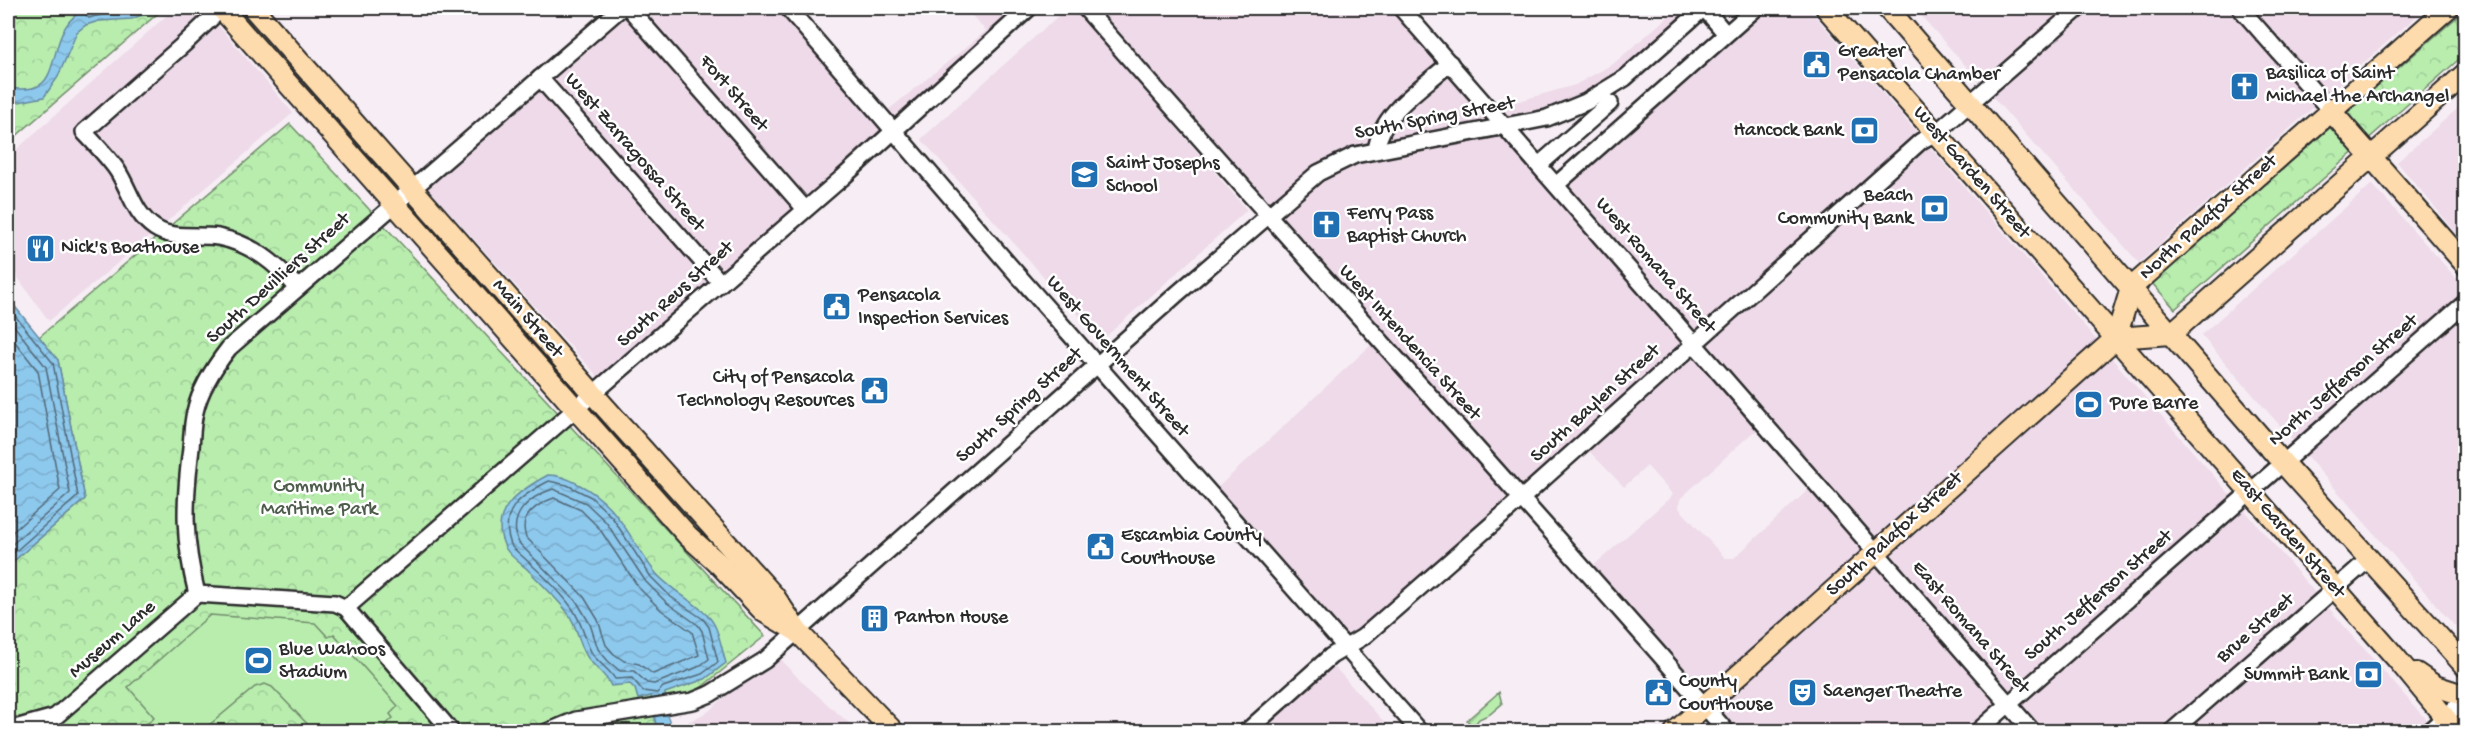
<svg xmlns="http://www.w3.org/2000/svg" width="2473" height="739" font-family="'Gochi Hand',sans-serif">
  <style>
    .built { fill: #eedae9 }
    .park { fill: url(#park-crowns); stroke: #728c6c; stroke-width: 1.5 }
    .garden { fill: url(#garden-furrows); stroke: #728c6c; stroke-width: 1.5 }
    .pitch { fill: #b8edae; stroke: #728c6c; stroke-width: 1.5 }
    .water { fill: url(#water-waves); stroke: #66899f; stroke-width: 1.5 }
    .lines { fill: none; stroke-linecap: round; stroke-linejoin: round }
    .shore { stroke: #526a79; stroke-width: 1.5 }
    .minor-casing { stroke: #2b2b2b; stroke-width: 20 }
    .major-casing { stroke: #2b2b2b; stroke-width: 24 }
    .minor { stroke: #fff; stroke-width: 15 }
    .major { stroke: #fedbac; stroke-width: 20 }
    .labels { text-anchor: middle; dominant-baseline: central; stroke-width: 5; stroke-linejoin: round; paint-order: stroke }
    .poi-label { font-size: 20px; fill: #2b2b2b; stroke: #fff; text-anchor: start }
    .street-label { font-size: 20px; fill: #2b2b2b; stroke: #fff }
    .park-label { font-size: 20px; fill: #4e5c4c; stroke: #fff }
  </style>
  <defs>
    <pattern id="park-crowns" width="20" height="18" patternUnits="userSpaceOnUse" patternTransform="scale(1.5)"><rect width="20" height="18" fill="#b8edae"/><path d="M2 6a3 3 0 1 1 6 0M12 15a3 3 0 1 1 6 0" fill="none" stroke="#9ecb96"/></pattern>
    <pattern id="garden-furrows" width="10" height="10" patternUnits="userSpaceOnUse" patternTransform="scale(1.5)"><rect width="10" height="10" fill="#b8edae"/><path d="M-1 1l2-2M0 10L10 0M9 11l2-2" fill="none" stroke="#9ecb96"/></pattern>
    <pattern id="water-waves" width="16" height="10" patternUnits="userSpaceOnUse" patternTransform="scale(1.5)"><rect width="16" height="10" fill="#8dc8ed"/><path d="M0 5q4-4 8 0t8 0" fill="none" stroke="#7aaccb"/></pattern>
  </defs>
  <rect width="100%" height="100%" fill="#f7eef5"/>
  <filter id="ink" filterUnits="userSpaceOnUse"><feTurbulence type="fractalNoise" baseFrequency=".0167" numOctaves="2"/><feDisplacementMap in="SourceGraphic" scale="12" xChannelSelector="R" yChannelSelector="G"/><feConvolveMatrix kernelMatrix="1 2 1 2 8 2 1 2 1" color-interpolation-filters="sRGB"/></filter>
  <g filter="url(#ink)">
    <g class="built">
      <path d="M175,8H202L207,13L74,131L110,174L127,208L139,223L152,234L49,321L8,264V222L11,213L12,200L8,187V157Z"/>
      <path d="M631,8H778L885,130L722,273L550,78Z"/>
      <path d="M965,8H1019L896,120L887,111L986,31Z"/>
      <path d="M1067,8H1074L1247,210L1101,341L921,139Z"/>
      <path d="M1095,8H1391L1440,63L1384,113L1375,126L1369,145L1334,156L1314,167L1268,206Z"/>
      <path d="M1411,8H1414L1498,107L1575,85L1613,64L1678,8H1694L1621,73L1584,96L1546,111L1508,118Z"/>
      <path d="M1766,8H1808L1919,135L1696,334L1566,185Z"/>
      <path d="M1914,8H2069L1982,84Z"/>
      <path d="M2089,8H2230L2316,105L2139,263L1990,94Z"/>
      <path d="M2250,8H2426L2327,95Z"/>
      <path d="M216,23L293,113L164,224L150,214L140,200L123,165L94,132Z"/>
      <path d="M1449,73L1491,122L1384,141L1395,120Z"/>
      <path d="M539,88L711,283L601,380L426,186Z"/>
      <path d="M2465,102V243L2397,162Z"/>
      <path d="M1501,133L1685,344L1523,489L1277,216L1321,178L1357,161Z"/>
      <path d="M1928,145L2100,344L1878,542L1705,344Z"/>
      <path d="M2372,184L2465,288V293L2295,443L2201,335Z"/>
      <path d="M2465,311V638L2304,453Z"/>
      <path d="M1372,344L1512,499L1348,639L1215,490Z"/>
      <path d="M1694,354L1762,432H1753L1680,499L1679,508L1725,558H1734L1807,491L1808,485L1867,552L1705,695L1592,567L1673,495L1647,466L1624,487L1587,449Z"/>
      <path d="M2108,354L2233,498L2010,694L1886,552Z"/>
      <path d="M2242,507L2317,595L2161,731H2043L2018,704Z"/>
      <path d="M1875,562L1998,704L1967,732L1737,731L1714,705Z"/>
      <path d="M2326,605L2428,722L2417,732H2181Z"/>
      <path d="M779,657L800,680L858,731L700,732L684,724L709,711L738,685Z"/>
      <path d="M1332,664L1392,731L1256,732Z"/>
    </g>
    <g class="park">
      <path d="M8,8H164L8,143Z"/>
      <path d="M2465,10V54L2175,309L2152,283Z"/>
      <path d="M290,124L765,636L657,723V731H8V566L85,499L58,360L39,337Z"/>
    </g>
    <path class="garden" d="M1499,692L1502,704L1490,714L1479,719L1470,731H1461L1470,724L1467,720Z"/>
    <path class="pitch" d="M210,615L315,623L328,637L334,634L398,706L390,714L393,718L379,731H314L272,687L265,684L255,687L202,731H140L154,717L128,687Z"/>
    <g class="water">
      <path d="M89,8H159L132,19L99,21L86,25L77,32L58,77L44,97L19,102L8,101V88C16,89 28,90 36,87C62,78 47,22 89,8Z"/>
      <path d="M8,298L58,360L85,499L8,566Z"/>
      <path d="M548,475C559,475 569,479 578,484C619,504 629,539 655,572C670,591 704,606 714,624C720,635 722,651 726,663L705,679L665,693L667,715L672,728L682,731H657L651,696L638,699L635,689L630,684L611,686C606,674 596,669 588,658C578,644 578,624 564,608C552,594 539,581 526,568C520,563 510,556 506,549C486,511 520,490 548,475Z"/>
    </g>
    <g class="lines">
      <g class="shore">
        <path d="M88,8L86,15L89,18C107,12 126,14 143,8"/>
        <path d="M8,307L53,363L78,496L8,558"/>
        <path d="M8,318L46,367L70,493L8,548"/>
        <path d="M8,333L38,371L60,490L8,536"/>
        <path d="M549,481L567,485L591,497L612,517L651,577L671,597L703,619L709,627L718,662L702,674L663,687L657,693L643,691L632,678L615,679C610,670 600,664 593,655C585,643 583,623 572,608C556,586 533,566 512,547C497,511 520,496 549,481Z"/>
        <path d="M553,489L586,503L606,522L646,582L667,603L698,625L702,631L709,659L698,667L654,684L647,683L634,671H620L608,661L598,649L590,624L577,602L519,543C507,516 528,497 553,489Z"/>
        <path d="M554,498L581,510L599,528L639,588L661,610L692,632L699,655L653,674L639,664L624,661L614,654L606,645L598,620L584,597L526,537C518,516 537,504 554,498Z"/>
      </g>
      <defs>
        <g id="minor">
          <path d="M222,8L184,44L84,132C95,144 108,157 117,170C130,190 134,214 155,228C173,240 198,234 218,237C253,244 275,263 298,288"/>
          <path d="M629,8L805,209"/>
          <path d="M788,8L1009,265L1420,732"/>
          <path d="M1085,8C1297,251 1516,488 1727,732"/>
          <path d="M1401,8L2033,732"/>
          <path d="M1704,8L1726,34"/>
          <path d="M2240,8L2330,110"/>
          <path d="M540,78L721,283"/>
          <path d="M1376,150C1382,111 1422,88 1450,63"/>
          <path d="M1539,165L1610,103"/>
          <path d="M1556,185L1756,8"/>
          <path d="M197,594C183,538 184,505 191,448C192,436 192,424 195,412C200,389 215,366 229,348L621,8"/>
          <path d="M197,594L335,603L346,608L452,732"/>
          <path d="M346,608L842,178L1029,8"/>
          <path d="M8,730L55,717L197,594"/>
          <path d="M547,732L576,720L693,701L710,694L765,660L1178,293L1318,173L1355,155L1547,118L1586,102L1625,78L1704,8"/>
          <path d="M1246,732L1331,656L1363,637L1522,498L1921,141L1936,133L2079,8"/>
          <path d="M1977,732L2466,302"/>
          <path d="M2171,732L2369,559"/>
          <path d="M2428,732L2466,698"/>
        </g>
        <g id="major">
          <path d="M221,8L688,536L719,564L764,612L798,632L894,732"/>
          <path d="M253,8L594,395L774,596L796,629"/>
          <path d="M1826,8L2397,659L2457,732"/>
          <path d="M1887,8L2283,463L2466,667"/>
          <path d="M2330,110L2466,265"/>
          <path d="M2116,338L2131,288L2448,8"/>
          <path d="M2116,338L2171,334L2466,73"/>
          <path d="M2416,673L2435,686L2466,696"/>
          <path d="M1675,732L2116,338"/>
        </g>
      </defs>
      <use href="#minor" class="minor-casing"/>
      <use href="#major" class="major-casing"/>
      <use href="#minor" class="minor"/>
      <use href="#major" class="major"/>
    </g>
  </g>
  <defs>
    <symbol id="civic-square" viewBox="-11 -11 22 22"><rect x="-9" y="-9" width="18" height="18" rx="4" fill="#1f6fb2" stroke="#fff"/><path d="M-.6-6.5H3V-4.5H.6V-3L4-1V1h2V6H-6V1h2V-1L-.6-3ZM-1.2 2.5V6h2.4V2.5Z" fill="#fff"/></symbol>
    <symbol id="church-square" viewBox="-11 -11 22 22"><rect x="-9" y="-9" width="18" height="18" rx="4" fill="#1f6fb2" stroke="#fff"/><path d="M-1.2-6h2.4v3.5h3.3v2.4h-3.3V6h-2.4V-.1h-3.3v-2.4h3.3Z" fill="#fff"/></symbol>
    <symbol id="bank-square" viewBox="-11 -11 22 22"><rect x="-9" y="-9" width="18" height="18" rx="4" fill="#1f6fb2" stroke="#fff"/><path d="M-6-4H6V4H-6ZM0-2.3a2.3 2.3 0 1 0 0 4.6a2.3 2.3 0 1 0 0-4.6Z" fill="#fff"/></symbol>
    <symbol id="school-square" viewBox="-11 -11 22 22"><rect x="-9" y="-9" width="18" height="18" rx="4" fill="#1f6fb2" stroke="#fff"/><path d="M0-5L7-2L0 1L-7-2ZM-4 1L0 2.5L4 1V4Q0 6-4 4Z" fill="#fff"/></symbol>
    <symbol id="restaurant-square" viewBox="-11 -11 22 22"><rect x="-9" y="-9" width="18" height="18" rx="4" fill="#1f6fb2" stroke="#fff"/><path d="M-5-6h1v4h1v-4h1v4h1v-4h1v5L-1.5 .5V6h-2V.5L-5-1ZM5-6V6H3V1.5H1.5Q1.5-4 5-6Z" fill="#fff"/></symbol>
    <symbol id="stadium-square" viewBox="-11 -11 22 22"><rect x="-9" y="-9" width="18" height="18" rx="4" fill="#1f6fb2" stroke="#fff"/><path d="M0-5a6.5 5 0 1 0 0 10a6.5 5 0 1 0 0-10ZM-3.5-1.8h7v3.6h-7Z" fill="#fff"/></symbol>
    <symbol id="building-square" viewBox="-11 -11 22 22"><rect x="-9" y="-9" width="18" height="18" rx="4" fill="#1f6fb2" stroke="#fff"/><path d="M-4-6H4V6H1V3H-1V6H-4ZM-2.5-4.3h1.7v1.8h-1.7ZM.8-4.3h1.7v1.8H.8ZM-2.5-1h1.7V.8h-1.7ZM.8-1h1.7V.8H.8Z" fill="#fff"/></symbol>
    <symbol id="theatre-square" viewBox="-11 -11 22 22"><rect x="-9" y="-9" width="18" height="18" rx="4" fill="#1f6fb2" stroke="#fff"/><path d="M-5-5.5Q0-4 5-5.5V0Q5 5 0 6Q-5 5-5 0ZM-3.3-2.5H-1v1.5H-3.3ZM1-2.5H3.3v1.5H1ZM-2.8 1Q0 5.5 2.8 1Z" fill="#fff"/></symbol>
  </defs>
  <g fill-rule="evenodd">
    <use href="#civic-square" x="1800" y="48" width="33" height="33"/>
    <use href="#church-square" x="2228" y="70" width="33" height="33"/>
    <use href="#bank-square" x="1848" y="114" width="33" height="33"/>
    <use href="#school-square" x="1068" y="158" width="33" height="33"/>
    <use href="#bank-square" x="1918" y="192" width="33" height="33"/>
    <use href="#church-square" x="1310" y="208" width="33" height="33"/>
    <use href="#restaurant-square" x="24" y="232" width="33" height="33"/>
    <use href="#civic-square" x="820" y="290" width="33" height="33"/>
    <use href="#civic-square" x="858" y="374" width="33" height="33"/>
    <use href="#stadium-square" x="2072" y="388" width="33" height="33"/>
    <use href="#civic-square" x="1084" y="530" width="33" height="33"/>
    <use href="#building-square" x="858" y="602" width="33" height="33"/>
    <use href="#stadium-square" x="242" y="644" width="33" height="33"/>
    <use href="#bank-square" x="2352" y="658" width="33" height="33"/>
    <use href="#theatre-square" x="1786" y="676" width="33" height="33"/>
    <use href="#civic-square" x="1642" y="676" width="33" height="33"/>
  </g>
  <g class="labels">
    <g class="poi-label">
      <text x="1838" y="52">Greater<tspan x="1838" dy="23">Pensacola Chamber</tspan></text>
      <text x="2266" y="74">Basilica of Saint<tspan x="2266" dy="23">Michael the Archangel</tspan></text>
      <text x="1843" y="131" text-anchor="end">Hancock Bank</text>
      <text x="1106" y="164">Saint Josephs<tspan x="1106" dy="23">School</tspan></text>
      <text x="1913" y="196" text-anchor="end">Beach<tspan x="1913" dy="23">Community Bank</tspan></text>
      <text x="1347" y="214">Ferry Pass<tspan x="1347" dy="23">Baptist Church</tspan></text>
      <text x="61" y="248">Nick's Boathouse</text>
      <text x="858" y="296">Pensacola<tspan x="858" dy="23">Inspection Services</tspan></text>
      <text x="854" y="378" text-anchor="end">City of Pensacola<tspan x="854" dy="23">Technology Resources</tspan></text>
      <text x="2110" y="404">Pure Barre</text>
      <text x="1121" y="536">Escambia County<tspan x="1121" dy="23">Courthouse</tspan></text>
      <text x="895" y="618">Panton House</text>
      <text x="279" y="650">Blue Wahoos<tspan x="279" dy="23">Stadium</tspan></text>
      <text x="2348" y="675" text-anchor="end">Summit Bank</text>
      <text x="1679" y="682">County<tspan x="1679" dy="23">Courthouse</tspan></text>
      <text x="1823" y="692">Saenger Theatre</text>
    </g>
    <g class="street-label">
      <text transform="translate(733 94) rotate(49)">Fort Street</text>
      <text transform="translate(1435 119) rotate(-11)">South Spring Street</text>
      <text transform="translate(634 153) rotate(49)">West Zarragossa Street</text>
      <text transform="translate(1971 173) rotate(49)">West Garden Street</text>
      <text transform="translate(2209 218) rotate(-42)">North Palafox Street</text>
      <text transform="translate(1655 266) rotate(49)">West Romana Street</text>
      <text transform="translate(279 279) rotate(-42)">South Devilliers Street</text>
      <text transform="translate(676 295) rotate(-42)">South Reus Street</text>
      <text transform="translate(527 319) rotate(49)">Main Street</text>
      <text transform="translate(1409 343) rotate(48)">West Intendencia Street</text>
      <text transform="translate(1117 357) rotate(49)">West Government Street</text>
      <text transform="translate(2344 381) rotate(-41)">North Jefferson Street</text>
      <text transform="translate(1596 404) rotate(-42)">South Baylen Street</text>
      <text transform="translate(1020 406) rotate(-42)">South Spring Street</text>
      <text transform="translate(2287 534) rotate(49)">East Garden Street</text>
      <text transform="translate(1895 535) rotate(-42)">South Palafox Street</text>
      <text transform="translate(2099 596) rotate(-41)">South Jefferson Street</text>
      <text transform="translate(1970 628) rotate(49)">East Romana Street</text>
      <text transform="translate(2256 629) rotate(-41)">Brue Street</text>
      <text transform="translate(113 640) rotate(-41)">Museum Lane</text>
    </g>
    <g class="park-label">
      <text x="319" y="487">Community<tspan x="319" dy="23">Maritime Park</tspan></text>
    </g>
  </g>
  <rect width="2473" height="739" fill="none" stroke="#fff" stroke-width="30"/>
  <rect x="15" y="15" width="2443" height="709" fill="none" stroke="#2b2b2b" stroke-width="2" filter="url(#ink)"/>
</svg>
